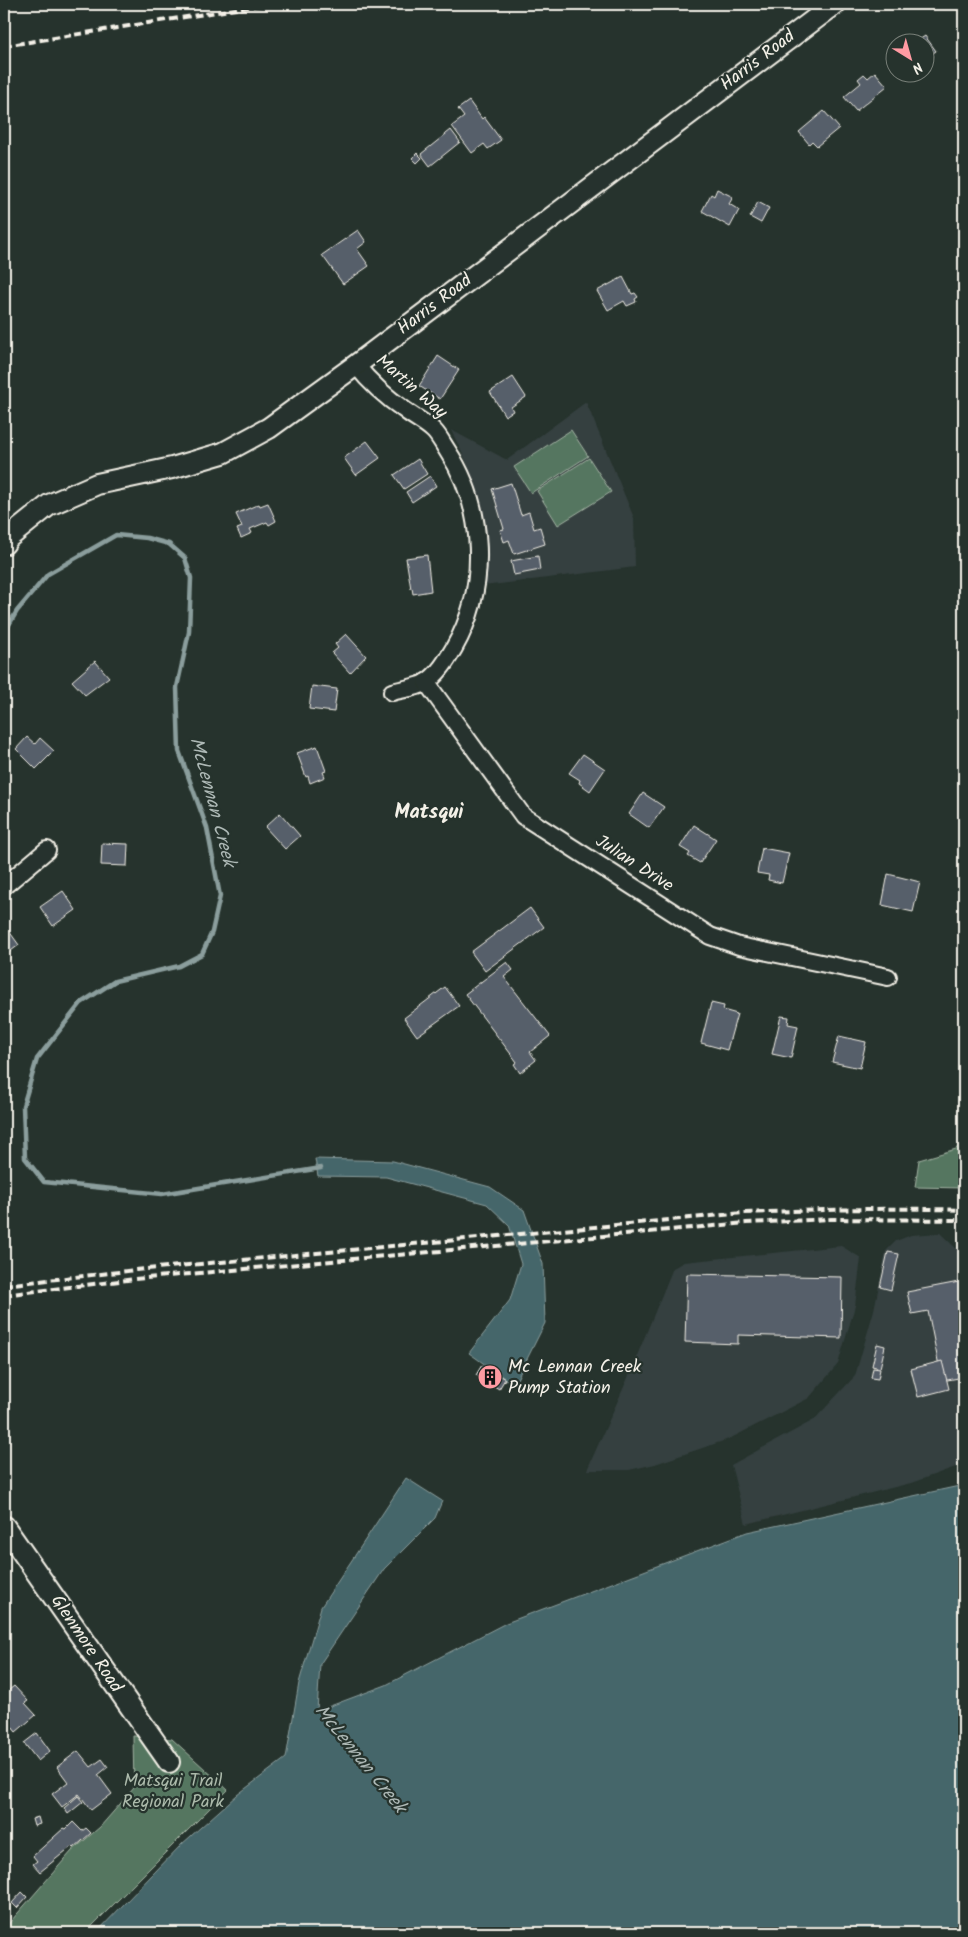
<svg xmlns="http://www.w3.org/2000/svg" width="968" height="1937" font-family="Kalam,sans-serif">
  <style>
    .built { fill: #354040 }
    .green { fill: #547660; stroke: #a4b4a4 }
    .water { fill: #45666b; stroke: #8b9e9d }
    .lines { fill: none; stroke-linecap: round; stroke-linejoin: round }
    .stream { stroke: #8b9e9d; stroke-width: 4.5 }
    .building { fill: #575e6b; stroke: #f4f1e8 }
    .minor-casing { stroke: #f4f1e8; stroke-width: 20 }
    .tertiary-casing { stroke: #f4f1e8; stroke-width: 24 }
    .minor { stroke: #26332d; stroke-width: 16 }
    .tertiary { stroke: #26332d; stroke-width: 20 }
    .rail { stroke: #f4f1e8; stroke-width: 4; stroke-dasharray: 8 4; stroke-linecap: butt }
    .labels { text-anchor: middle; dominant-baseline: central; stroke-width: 4.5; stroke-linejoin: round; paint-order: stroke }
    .street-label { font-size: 18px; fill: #f4f1e8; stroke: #26332d }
    .poi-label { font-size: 18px; fill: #f4f1e8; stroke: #26332d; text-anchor: start }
    .park-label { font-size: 18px; fill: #acbaab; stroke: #26332d }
    .water-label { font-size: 19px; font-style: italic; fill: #aeb9b6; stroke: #26332d }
    .quarter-label { font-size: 20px; font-weight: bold; fill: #f4f1e8; stroke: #26332d }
  </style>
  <rect width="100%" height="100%" fill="#26332d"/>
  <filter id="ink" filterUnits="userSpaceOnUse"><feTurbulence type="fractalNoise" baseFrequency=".02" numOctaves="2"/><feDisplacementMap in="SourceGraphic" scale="10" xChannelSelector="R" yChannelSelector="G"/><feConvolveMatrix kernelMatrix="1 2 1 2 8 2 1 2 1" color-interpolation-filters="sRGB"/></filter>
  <g filter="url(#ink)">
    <g class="built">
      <path d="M586,402L634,518L635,567L483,586L487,557L485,531L481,506L466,461L451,430L507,460Z"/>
      <path d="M940,1233L964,1256V1464L911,1483L746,1524L731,1465L814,1420L855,1376L874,1310L886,1251L896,1241L911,1235Z"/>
      <path d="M841,1246L861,1258L855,1306L838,1364L809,1398L729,1439L655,1464L629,1470H587L627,1380L673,1268L684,1262Z"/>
    </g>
    <g class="green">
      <path d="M571,430L588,456L531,493L514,467Z"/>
      <path d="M589,458L611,492L558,525L537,491Z"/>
      <path d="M964,1140V1188L915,1187L919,1160L956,1149Z"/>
      <path d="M133,1736L172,1739L228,1790L85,1933H4V1929L72,1851L100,1827L134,1788Z"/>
    </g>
    <g class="water">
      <path d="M315,1159L393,1161L490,1187L524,1210L543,1264L545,1323L514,1385L469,1353L510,1300L521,1264L509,1225L487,1204L386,1177L318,1176Z"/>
      <path d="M406,1478L442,1501L435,1518L384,1569L320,1664L317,1711L386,1685L506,1623L747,1532L964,1485V1933H96L182,1844L237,1795L286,1758L299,1683L321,1607Z"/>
    </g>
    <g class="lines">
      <path class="stream" d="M4,633L17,611L48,574L116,535L147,538L169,544L185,558L191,578L189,632L177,687L179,751L207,828L220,896L212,932L202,954L179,966L115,981L81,1003L37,1059L23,1106L25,1158L44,1182L162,1194L321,1168"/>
    </g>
    <g class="building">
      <path d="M925,36L936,51L926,58V42H916Z"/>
      <path d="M875,72L887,86L856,111L844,97L861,83L858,79L864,74L868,78Z"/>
      <path d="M469,101L482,119L484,117L501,140L488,149L484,144L472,153L452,126L464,117L458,109Z"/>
      <path d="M824,111L839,128L817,146L812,141L809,144L799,132Z"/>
      <path d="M451,130L460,142L430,166L421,154Z"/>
      <path d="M417,153L422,158L417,163L412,158Z"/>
      <path d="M717,189L733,197L729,204L739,210L730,227L702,211L711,194L714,196Z"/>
      <path d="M758,202L769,208L761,223L750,217Z"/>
      <path d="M358,230L366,242L357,249L369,266L343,284L322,255Z"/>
      <path d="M623,277L632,294L635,293L638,297L635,299L636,302L627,306L624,301L608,310L597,291Z"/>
      <path d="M438,356L459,370L440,399L419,386Z"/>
      <path d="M513,377L526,397L511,407L513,411L505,416L490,392Z"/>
      <path d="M367,441L380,458L356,475L344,458Z"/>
      <path d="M418,459L427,474L404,489L394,475Z"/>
      <path d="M430,476L436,486L412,502L406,492Z"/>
      <path d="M511,483L521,515L529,512L534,529L540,527L545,544L514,554L509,540L504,542L500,530L504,529L492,489Z"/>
      <path d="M268,503L276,521L269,525L267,522L250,529L252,533L241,538L237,529L242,527L236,514L259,504L260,506Z"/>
      <path d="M427,555L431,591L413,594L412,588L411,589L406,558Z"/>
      <path d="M538,556L540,570L514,575L511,561Z"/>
      <path d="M346,634L366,656L350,673L332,653L338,648L335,644Z"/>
      <path d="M95,661L109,677L85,695L72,681Z"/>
      <path d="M312,686L337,689L334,712L309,709Z"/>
      <path d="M27,737L35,744L40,738L54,751L36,769L16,749Z"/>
      <path d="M317,746L326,771L323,772L325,777L310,783L308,776L306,777L297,753Z"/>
      <path d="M583,754L605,769L590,791L579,783L580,780L569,773Z"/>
      <path d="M643,793L664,807L649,828L629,814Z"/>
      <path d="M280,813L300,836L285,849L265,827Z"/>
      <path d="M694,825L716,839L700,863L688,856L690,853L680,847Z"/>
      <path d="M102,843L128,844L127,866L101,865Z"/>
      <path d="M762,848L789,853L782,883L768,880L769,875L757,873Z"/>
      <path d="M888,874L920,882L913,912L882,905Z"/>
      <path d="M63,891L76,910L53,926L40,907Z"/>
      <path d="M530,908L544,927L485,971L471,952Z"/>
      <path d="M6,927L19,945L4,956V928Z"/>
      <path d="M507,962L513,970L504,977L550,1036L530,1052L536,1060L520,1073L514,1064L517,1062L465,994Z"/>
      <path d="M445,987L459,1006L417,1036L404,1018Z"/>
      <path d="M711,1003L724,1006L723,1010L737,1014L727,1050L701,1043Z"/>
      <path d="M781,1016L789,1017L788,1024L798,1026L791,1058L772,1054Z"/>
      <path d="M839,1036L866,1042L860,1068L832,1062Z"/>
      <path d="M888,1252L899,1254L891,1290L880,1287Z"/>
      <path d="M687,1274L842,1277L841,1338L738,1335V1344L685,1342Z"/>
      <path d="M964,1281V1377L942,1381L928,1311L912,1314L907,1292Z"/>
      <path d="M877,1344L885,1346L880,1368L872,1366Z"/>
      <path d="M942,1361L949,1389L918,1397L911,1369Z"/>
      <path d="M482,1365L505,1379L499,1389L476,1375Z"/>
      <path d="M873,1368L880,1369L878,1379L871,1378Z"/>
      <path d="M14,1686L28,1701L25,1703L36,1715L16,1732L4,1717V1711L6,1709L4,1705V1694Z"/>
      <path d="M37,1733L50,1751L38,1761L24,1743Z"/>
      <path d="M78,1751L91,1767L102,1759L108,1767L98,1775L112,1794L91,1810L79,1794L62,1807L52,1794L68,1782L57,1767Z"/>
      <path d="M78,1796L83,1802L68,1814L64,1808Z"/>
      <path d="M38,1817L40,1824L34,1826L32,1819Z"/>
      <path d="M73,1822L82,1831L86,1828L91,1833L74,1848L72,1846L40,1872L33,1864L37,1861L33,1856L64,1828L66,1829Z"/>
      <path d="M22,1892L27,1897L17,1908L12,1903Z"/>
    </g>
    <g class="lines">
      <defs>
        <g id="minor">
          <path d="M356,365C370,383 387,398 406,411C415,418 426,423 434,431C439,436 443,444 447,450C485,507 489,587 454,648C447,660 438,675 425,683C415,688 403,689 392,692"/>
          <path d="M426,682L523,816L710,936L739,946L888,977"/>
          <path d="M4,886L47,850"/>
        </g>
        <g id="tertiary">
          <path d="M4,544L8,538L49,505L97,484L172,468L223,453L269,428L356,365L835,4"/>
          <path d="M4,1526L169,1762"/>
        </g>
      </defs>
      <use href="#minor" class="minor-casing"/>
      <use href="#tertiary" class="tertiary-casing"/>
      <use href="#minor" class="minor"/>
      <use href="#tertiary" class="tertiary"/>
      <g class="rail">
        <path d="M4,46L267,4"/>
        <path d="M4,1285L136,1270L744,1213C818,1210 891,1207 964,1210"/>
        <path d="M4,1295L135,1279L746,1223L831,1219L964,1220"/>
      </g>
    </g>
  </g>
  <defs>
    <symbol id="building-disc" viewBox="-11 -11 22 22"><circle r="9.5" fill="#ff9aa2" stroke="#26332d"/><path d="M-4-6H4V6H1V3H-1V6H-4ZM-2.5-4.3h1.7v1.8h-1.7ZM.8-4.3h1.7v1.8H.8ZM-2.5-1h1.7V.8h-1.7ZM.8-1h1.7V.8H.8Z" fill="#111"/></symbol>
  </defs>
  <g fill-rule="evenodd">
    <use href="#building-disc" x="476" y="1363" width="28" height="28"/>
  </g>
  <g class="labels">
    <g class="street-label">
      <text transform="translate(758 61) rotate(-37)">Harris Road</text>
      <text transform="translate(435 305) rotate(-37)">Harris Road</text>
      <text transform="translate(411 387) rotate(41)">Martin Way</text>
      <text transform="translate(634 864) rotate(33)">Julian Drive</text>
      <text transform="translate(86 1644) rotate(56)">Glenmore Road</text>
    </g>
    <g class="poi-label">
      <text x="508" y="1367">Mc Lennan Creek<tspan x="508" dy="21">Pump Station</tspan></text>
    </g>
    <g class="park-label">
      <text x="173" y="1781">Matsqui Trail<tspan x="173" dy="21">Regional Park</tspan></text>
    </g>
    <g class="water-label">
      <text transform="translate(212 802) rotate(75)">McLennan Creek</text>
      <text transform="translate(360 1759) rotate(51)">McLennan Creek</text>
    </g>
    <g class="quarter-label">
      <text x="429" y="813">Matsqui</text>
    </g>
  </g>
  <rect width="968" height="1937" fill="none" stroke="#26332d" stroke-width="20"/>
  <rect x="10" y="10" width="948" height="1917" fill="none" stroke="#f4f1e8" stroke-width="2" filter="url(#ink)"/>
  <g transform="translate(910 58) rotate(143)"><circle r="24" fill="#26332d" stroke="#787f78"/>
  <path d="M0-4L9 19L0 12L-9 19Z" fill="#ff9aa2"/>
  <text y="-8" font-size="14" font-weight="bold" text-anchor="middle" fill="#f4f1e8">N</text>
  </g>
</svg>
